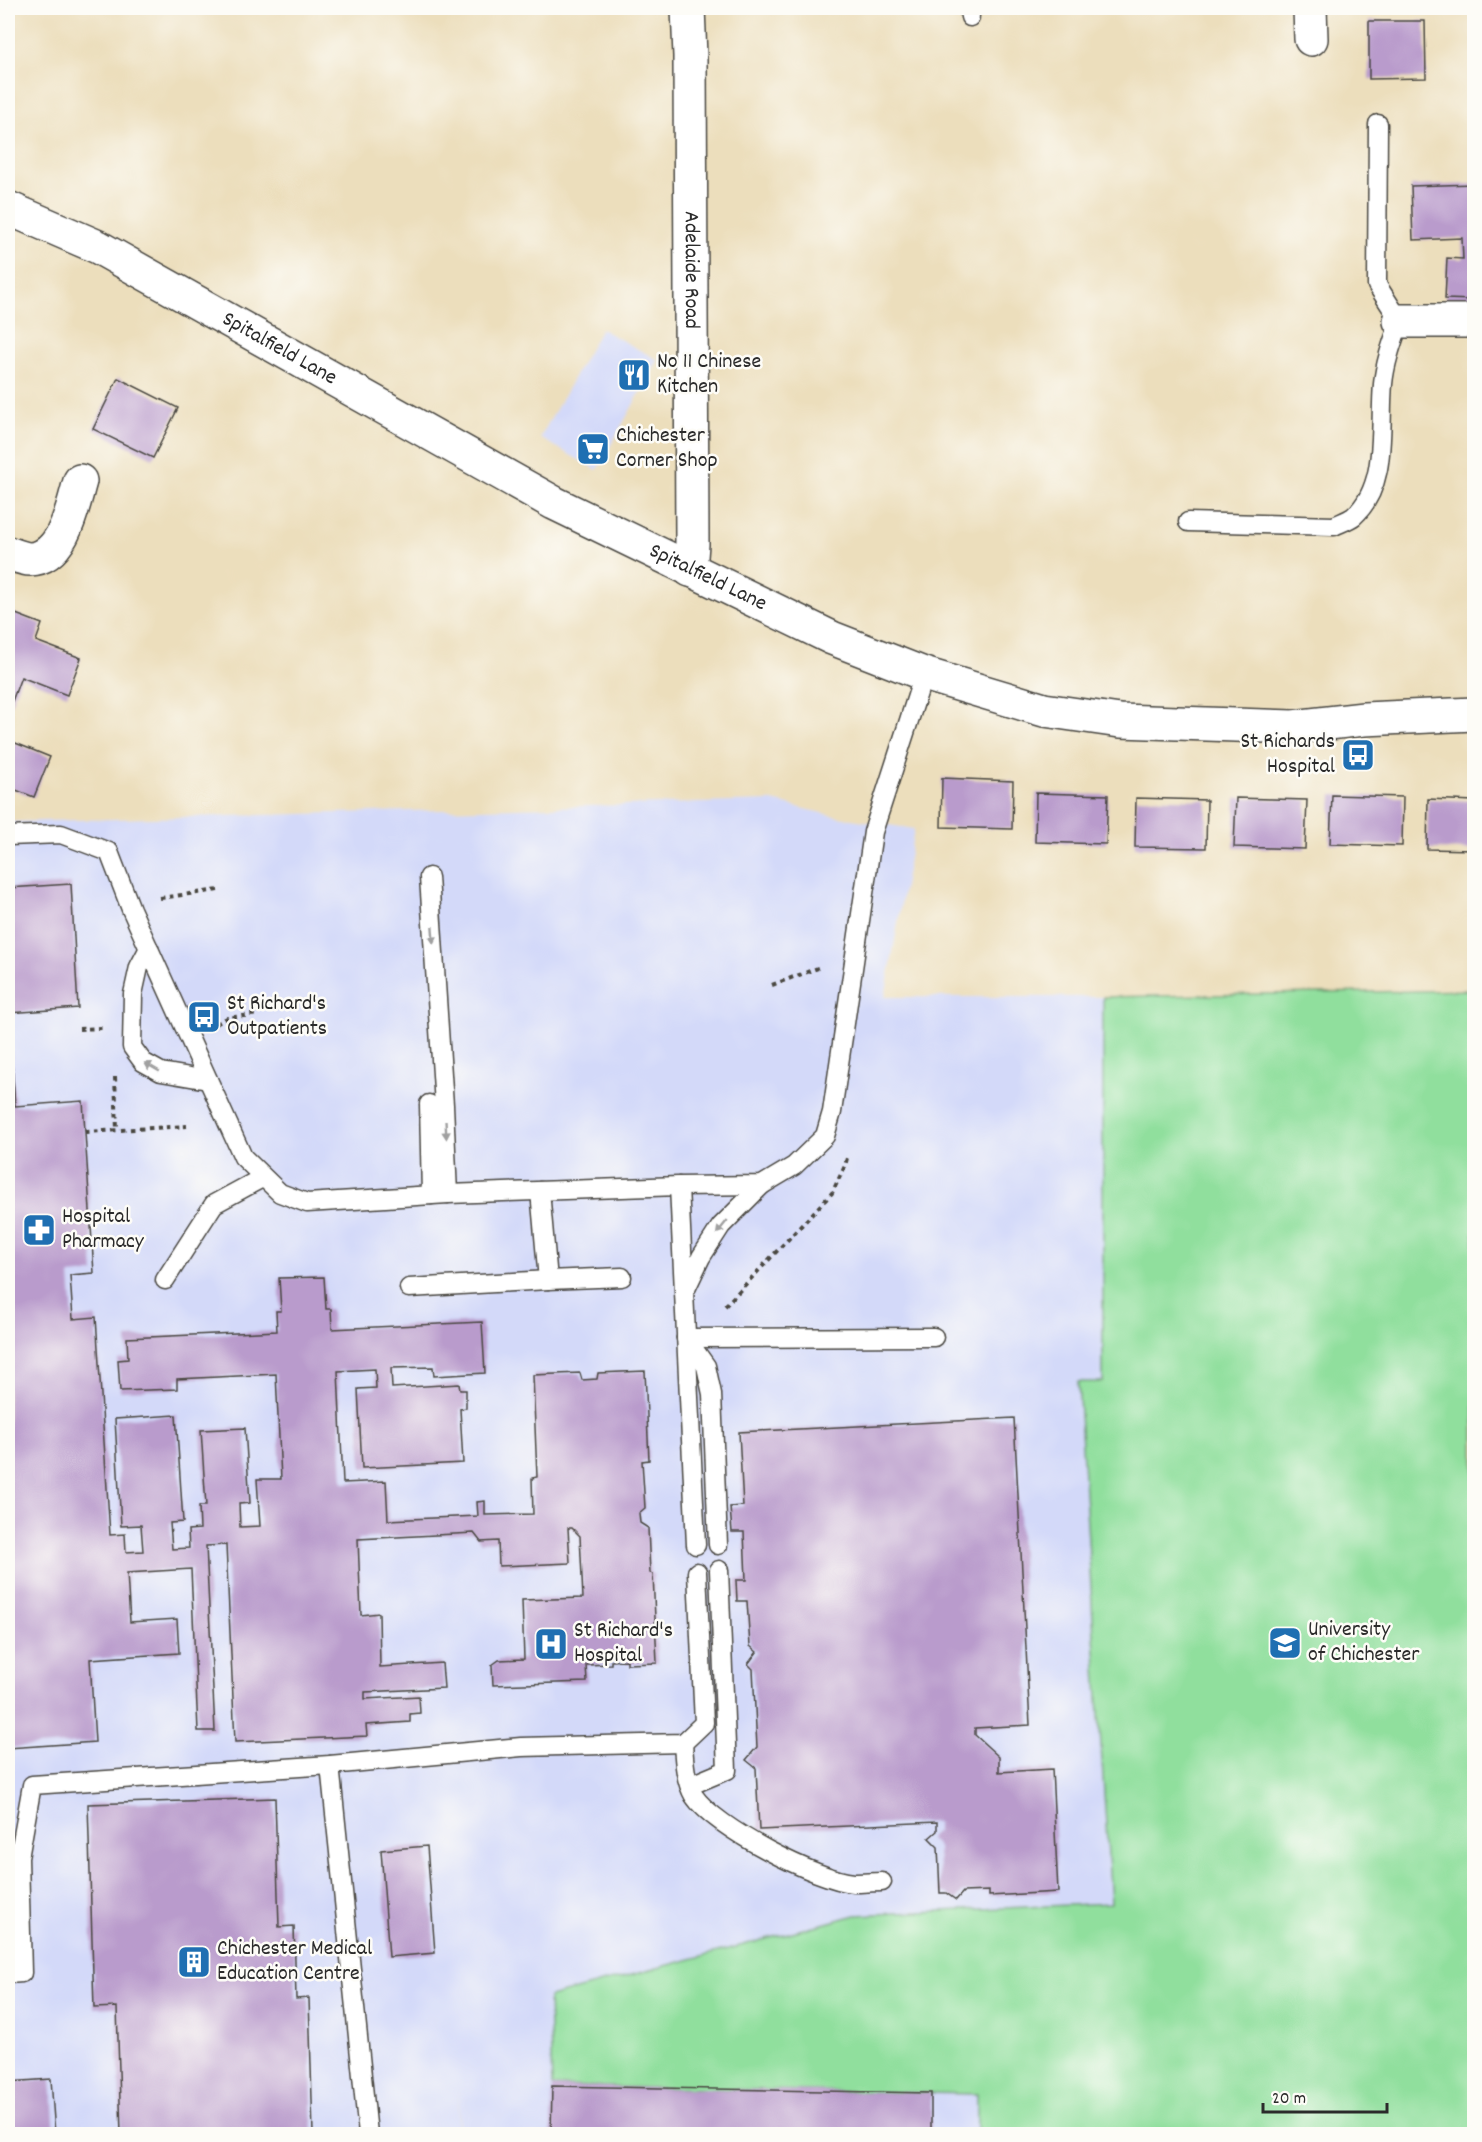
<svg xmlns="http://www.w3.org/2000/svg" width="1482" height="2142" font-family="Dekko,sans-serif">
  <style>
    .built { fill: #d3d9f9 }
    .green { fill: #90df9d; stroke: #5e8564; stroke-width: 1.5 }
    .building { fill: #b99bcc }
    .lines { fill: none; stroke-linecap: round; stroke-linejoin: round }
    .lane-casing { stroke: #484641; stroke-width: 21 }
    .street-casing { stroke: #484641; stroke-width: 36 }
    .secondary-casing { stroke: #484641; stroke-width: 36 }
    .path { stroke: #484641; stroke-width: 4; stroke-dasharray: 4.5 4.5; stroke-linecap: butt }
    .lane { stroke: #fff; stroke-width: 18 }
    .street { stroke: #fff; stroke-width: 33 }
    .secondary { stroke: #fff; stroke-width: 33 }
    .oneway { fill: #a0a0a0 }
    .labels { text-anchor: middle; dominant-baseline: central; stroke-width: 5; stroke-linejoin: round; paint-order: stroke }
    .street-label { font-size: 22px; fill: #2b2b2b; stroke: #fdfcf7 }
    .poi-label { font-size: 22px; fill: #2b2b2b; stroke: #fdfcf7; text-anchor: start }
  </style>
  <rect width="100%" height="100%" fill="#fdfcf7"/>
  <filter id="ink" filterUnits="userSpaceOnUse"><feTurbulence type="fractalNoise" baseFrequency=".0167" numOctaves="2"/><feDisplacementMap in="SourceGraphic" scale="12" xChannelSelector="R" yChannelSelector="G"/><feConvolveMatrix kernelMatrix="1 2 1 2 8 2 1 2 1" color-interpolation-filters="sRGB"/></filter>
  <filter id="wash" filterUnits="userSpaceOnUse"><feTurbulence type="fractalNoise" baseFrequency=".008" numOctaves="4" result="noise"/><feDisplacementMap in="SourceGraphic" scale="24" xChannelSelector="R" yChannelSelector="G"/><feGaussianBlur stdDeviation="1.35" result="paint"/><feColorMatrix in="noise" values="0 0 0 0 0 0 0 0 0 0 0 0 0 0 0 0 0 1.4 0 .05"/><feComposite in="paint" operator="in"/></filter>
  <g filter="url(#wash)">
    <rect width="100%" height="100%" fill="#ecdebc"/>
    <g class="built">
      <path d="M601,329L658,360L597,470L540,438Z"/>
      <path d="M772,801L838,817L914,829L885,997H1103L1474,2134H459V2087L458,2134H8V822Z"/>
    </g>
    <path class="green" d="M1474,990V2134H977V2094L552,2086L549,1997L856,1915L1111,1903L1078,1382H1103V997Z"/>
    <g id="blocks">
      <g class="building">
        <path d="M1369,21H1425L1426,78L1369,79Z"/>
        <path d="M1474,184V300L1445,299L1447,258L1463,259L1462,238L1413,240L1411,186Z"/>
        <path d="M118,378L178,408L153,458L93,429Z"/>
        <path d="M8,611L42,624L36,641L81,658L67,695L21,677L8,712Z"/>
        <path d="M8,740L50,757L34,797L8,787Z"/>
        <path d="M942,778L1013,781L1012,829L941,827Z"/>
        <path d="M1036,793L1108,795L1106,844L1035,842Z"/>
        <path d="M1332,795L1403,797L1402,846L1330,844Z"/>
        <path d="M1136,798L1207,800L1206,848L1135,847Z"/>
        <path d="M1236,798L1307,800L1305,849L1234,847Z"/>
        <path d="M1428,799L1474,801V850L1427,849Z"/>
        <path d="M71,884L78,1008L8,1013V888Z"/>
        <path d="M8,1018H9L15,1106L83,1101L94,1273L70,1275L73,1319L96,1317L110,1535L125,1534L126,1552L143,1551L141,1525L121,1526L115,1419L176,1415L183,1522L170,1523L172,1549L189,1548L188,1530L200,1529L199,1506H206L201,1430L245,1428L250,1503L239,1504L240,1527L260,1526L257,1479H281L276,1374L177,1379V1389L120,1391L118,1360L128,1359L127,1338L277,1331L276,1311H281L279,1278L324,1277L326,1309H331L332,1329L482,1322L485,1373L434,1376L433,1367L391,1368L392,1388L459,1384L460,1390H466V1408L460,1409L463,1463L362,1468L358,1389L376,1388L375,1369L338,1371L343,1483L386,1481L388,1520L478,1516L477,1502L485,1501V1515L533,1514L532,1478L537,1477L533,1375L580,1373L582,1380L597,1379L598,1373L645,1371L649,1460L642,1461L645,1508L639,1513L640,1523L648,1528L650,1573L653,1574L657,1663L627,1664V1660L611,1661V1664L586,1665L587,1682L493,1685L492,1665L499,1660L524,1659L522,1600L583,1598L580,1536L572,1528H568L570,1563L499,1566L498,1541L481,1542L474,1533L358,1539L361,1615L379,1613L380,1667L442,1663L444,1688L365,1692V1699L419,1696L420,1713L410,1714V1722L366,1725L367,1736L235,1742L226,1545L206,1546L215,1731H198L191,1569L127,1573L130,1622L177,1619L179,1653L90,1659L95,1742L8,1748Z"/>
        <path d="M1014,1418L1030,1725L975,1728V1735L999,1757V1772L1052,1769L1058,1892L989,1896V1891L963,1892L956,1900L946,1893H940L938,1847L929,1838L937,1831V1822L759,1830L756,1768L746,1760L757,1747L753,1669L748,1664L757,1652L750,1646L747,1601H737L736,1580H746L744,1532H732L730,1507L743,1506L739,1432Z"/>
        <path d="M275,1798L279,1927L294,1926L296,1999L309,1998L313,2134H121L117,2007L94,2008L88,1804Z"/>
        <path d="M427,1846L435,1953L389,1957L381,1850Z"/>
        <path d="M51,2079L55,2134H8V2082Z"/>
        <path d="M552,2086L931,2093V2134H551Z"/>
      </g>
    </g>
  </g>
  <g filter="url(#ink)">
    <use href="#blocks" fill-opacity="0" stroke="#484641" stroke-width="1.5"/>
    <g class="lines">
      <defs>
        <g id="lane">
          <path d="M969,8L970,17"/>
          <path d="M1188,522L1334,526C1340,523 1349,520 1354,516C1389,484 1379,426 1383,384C1385,362 1393,341 1400,321L1377,285L1378,124"/>
          <path d="M8,836L61,834L109,852L131,909L243,1157L280,1193L307,1203L448,1194L679,1186L762,1185L794,1166L825,1136L832,1112L873,832L924,674"/>
          <path d="M429,877L444,1105L448,1194"/>
          <path d="M149,948L139,967L133,994L132,1047L143,1062L161,1072L208,1080"/>
          <path d="M429,1104L431,1195"/>
          <path d="M679,1186L696,1545"/>
          <path d="M540,1191L548,1280L622,1277"/>
          <path d="M165,1280L214,1204L262,1178"/>
          <path d="M409,1288L548,1280"/>
          <path d="M685,1291L701,1257L721,1226L762,1185"/>
          <path d="M686,1338L934,1337"/>
          <path d="M686,1338L706,1366L712,1394L718,1545"/>
          <path d="M683,1743C684,1760 685,1781 694,1796C715,1828 817,1880 854,1883C863,1883 873,1882 882,1882"/>
          <path d="M330,1765L368,2134"/>
          <path d="M691,1785L727,1770L719,1570"/>
          <path d="M8,1974L22,1973L19,1858L32,1785L330,1765L521,1747L683,1743L704,1723L697,1572"/>
        </g>
        <g id="street">
          <path id="s1" d="M688,8L690,56L692,544L690,570"/>
          <path d="M1310,8L1311,39"/>
          <path d="M1400,321H1474"/>
          <path d="M8,553C14,555 23,559 30,559C64,558 73,505 80,481"/>
        </g>
        <g id="secondary">
          <path id="s2" d="M8,208L98,247L554,503L832,638L924,674L1044,710L1120,721L1293,727L1364,719L1474,714"/>
        </g>
      </defs>
      <use href="#lane" class="lane-casing"/>
      <use href="#street" class="street-casing"/>
      <use href="#secondary" class="secondary-casing"/>
      <g class="path">
        <path d="M160,898L219,890"/>
        <path d="M772,985L818,968"/>
        <path d="M216,1024L227,1018L259,1014"/>
        <path d="M79,1029L103,1028"/>
        <path d="M115,1077L117,1130"/>
        <path d="M85,1132L187,1126"/>
        <path d="M725,1306L832,1193L845,1166L847,1158"/>
      </g>
      <use href="#lane" class="lane"/>
      <use href="#street" class="street"/>
      <use href="#secondary" class="secondary"/>
    </g>
    <defs><path id="oneway-solid" d="M-6-.8H1V-3.2L6.5 0L1 3.2V.8H-6Z" transform="scale(1.5)"/></defs>
    <g class="oneway">
      <use href="#oneway-solid" transform="translate(433 935) rotate(86)"/>
      <use href="#oneway-solid" transform="translate(152 1067) rotate(-150)"/>
      <use href="#oneway-solid" transform="translate(446 1130) rotate(87)"/>
      <use href="#oneway-solid" transform="translate(722 1227) rotate(129)"/>
    </g>
  </g>
  <defs>
    <symbol id="restaurant-square" viewBox="-11 -11 22 22"><rect x="-9" y="-9" width="18" height="18" rx="4" fill="#1f6fb2" stroke="#fdfcf7"/><path d="M-5-6h1v4h1v-4h1v4h1v-4h1v5L-1.5 .5V6h-2V.5L-5-1ZM5-6V6H3V1.5H1.5Q1.5-4 5-6Z" fill="#fff"/></symbol>
    <symbol id="supermarket-square" viewBox="-11 -11 22 22"><rect x="-9" y="-9" width="18" height="18" rx="4" fill="#1f6fb2" stroke="#fdfcf7"/><path d="M-6-5.5h2.5l.6 2H6L4.5 2H-2.5L-4.4-4H-6ZM-1.5 3.2a1.3 1.3 0 1 0 .1 0ZM3 3.2a1.3 1.3 0 1 0 .1 0Z" fill="#fff"/></symbol>
    <symbol id="bus-square" viewBox="-11 -11 22 22"><rect x="-9" y="-9" width="18" height="18" rx="4" fill="#1f6fb2" stroke="#fdfcf7"/><path d="M-5-6H5V4H4V6H2V4H-2V6H-4V4H-5ZM-3.5-4V0h7V-4ZM-3.5 1.2v1.5H-2V1.2ZM2 1.2v1.5H3.5V1.2Z" fill="#fff"/></symbol>
    <symbol id="pharmacy-square" viewBox="-11 -11 22 22"><rect x="-9" y="-9" width="18" height="18" rx="4" fill="#1f6fb2" stroke="#fdfcf7"/><path d="M-2-6h4v4h4v4h-4v4h-4v-4h-4v-4h4Z" fill="#fff"/></symbol>
    <symbol id="university-square" viewBox="-11 -11 22 22"><rect x="-9" y="-9" width="18" height="18" rx="4" fill="#1f6fb2" stroke="#fdfcf7"/><path d="M0-5L7-2L0 1L-7-2ZM-4 1L0 2.5L4 1V4Q0 6-4 4Z" fill="#fff"/></symbol>
    <symbol id="hospital-square" viewBox="-11 -11 22 22"><rect x="-9" y="-9" width="18" height="18" rx="4" fill="#1f6fb2" stroke="#fdfcf7"/><path d="M-5-5h3v3.5h4V-5h3V5h-3V1.5h-4V5h-3Z" fill="#fff"/></symbol>
    <symbol id="building-square" viewBox="-11 -11 22 22"><rect x="-9" y="-9" width="18" height="18" rx="4" fill="#1f6fb2" stroke="#fdfcf7"/><path d="M-4-6H4V6H1V3H-1V6H-4ZM-2.5-4.3h1.7v1.8h-1.7ZM.8-4.3h1.7v1.8H.8ZM-2.5-1h1.7V.8h-1.7ZM.8-1h1.7V.8H.8Z" fill="#fff"/></symbol>
  </defs>
  <g fill-rule="evenodd">
    <use href="#restaurant-square" x="615" y="356" width="38" height="38"/>
    <use href="#supermarket-square" x="574" y="430" width="38" height="38"/>
    <use href="#bus-square" x="1339" y="736" width="38" height="38"/>
    <use href="#bus-square" x="185" y="998" width="38" height="38"/>
    <use href="#pharmacy-square" x="20" y="1211" width="38" height="38"/>
    <use href="#university-square" x="1266" y="1624" width="38" height="38"/>
    <use href="#hospital-square" x="532" y="1625" width="38" height="38"/>
    <use href="#building-square" x="175" y="1943" width="38" height="38"/>
  </g>
  <g class="labels">
    <g class="street-label">
      <text stroke="none"><textPath href="#s1" startOffset="262">Adelaide Road</textPath></text>
      <text stroke="none"><textPath href="#s2" startOffset="306">Spitalfield Lane</textPath></text>
      <text stroke="none"><textPath href="#s2" startOffset="792">Spitalfield Lane</textPath></text>
    </g>
    <g class="poi-label">
      <text x="657" y="362">No 11 Chinese<tspan x="657" dy="25">Kitchen</tspan></text>
      <text x="616" y="436">Chichester<tspan x="616" dy="25">Corner Shop</tspan></text>
      <text x="1335" y="742" text-anchor="end">St Richards<tspan x="1335" dy="25">Hospital</tspan></text>
      <text x="227" y="1004">St Richard's<tspan x="227" dy="25">Outpatients</tspan></text>
      <text x="62" y="1217">Hospital<tspan x="62" dy="25">Pharmacy</tspan></text>
      <text x="1308" y="1630">University<tspan x="1308" dy="25">of Chichester</tspan></text>
      <text x="574" y="1631">St Richard's<tspan x="574" dy="25">Hospital</tspan></text>
      <text x="217" y="1949">Chichester Medical<tspan x="217" dy="25">Education Centre</tspan></text>
    </g>
  </g>
  <rect width="1482" height="2142" fill="none" stroke="#fdfcf7" stroke-width="30"/>
  <path d="M1263 2103v9h124v-9" fill="none" stroke="#2b2b2b" stroke-width="3"/>
  <text x="1272" y="2103" font-size="18" fill="#2b2b2b" stroke="#fdfcf7" stroke-width="4.5" paint-order="stroke">20 m</text>
</svg>
